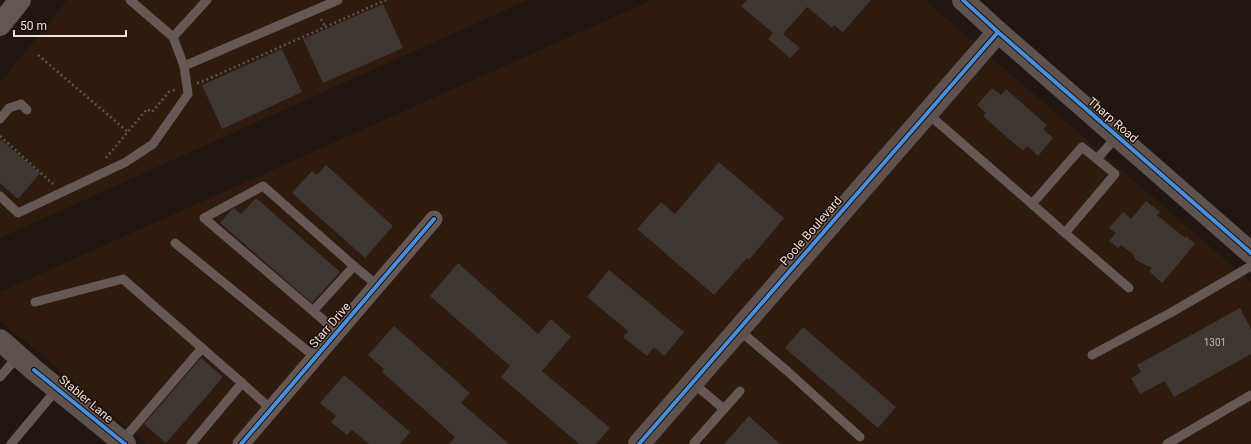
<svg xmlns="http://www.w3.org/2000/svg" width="1251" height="444" font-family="Roboto,sans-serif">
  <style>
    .built { fill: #2f1a0e }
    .building { fill: #3e3632 }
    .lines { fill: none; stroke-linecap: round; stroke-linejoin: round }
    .path { stroke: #5c524e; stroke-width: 2.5; stroke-dasharray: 2 3; stroke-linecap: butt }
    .lane { stroke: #665855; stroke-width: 9 }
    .street { stroke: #665855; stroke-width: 17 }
    .secondary { stroke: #5f514d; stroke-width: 22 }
    .highway { stroke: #635752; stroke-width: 22 }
    .cycleway-casing { stroke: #1d0d04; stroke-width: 6 }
    .cycleway { stroke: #468fdf; stroke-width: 4 }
    .labels { text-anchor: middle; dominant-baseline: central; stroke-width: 3; stroke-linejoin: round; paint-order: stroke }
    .number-label { font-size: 10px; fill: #c1b6b0 }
    .street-label { font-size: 12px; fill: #ede1da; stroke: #1d0d04 }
  </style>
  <rect width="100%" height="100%" fill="#211712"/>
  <g class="built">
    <path d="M67,0H528L0,238V83Z"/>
    <path d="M652,0H925L1251,282V444H147L0,320V292Z"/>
  </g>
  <g class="building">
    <path d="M747,0H871L843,32L834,25L832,28L807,7L783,34L800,48L790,58L768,39L773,33L741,6Z"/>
    <path d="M383,4L403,48L323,83L303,39Z"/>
    <path d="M282,49L302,92L222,129L202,85Z"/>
    <path d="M992,88L1001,95L1006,89L1047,125L1043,129L1053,138L1038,156L1027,146L1023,151L983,116L986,113L977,105Z"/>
    <path d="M0,139L40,173L18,199L0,183Z"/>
    <path d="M719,162L784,218L749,260L747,258L714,295L637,229L661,202L675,214Z"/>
    <path d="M326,165L393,226L365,258L292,193L312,171L317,175Z"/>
    <path d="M256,198L340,272L312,303L220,223L231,210L234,208L241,214Z"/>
    <path d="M1146,201L1160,212L1157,215L1185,238L1186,236L1195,244L1162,283L1149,271L1152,268L1136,260L1133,254L1121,245L1118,248L1109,241L1116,233L1109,228L1123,212L1131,219Z"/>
    <path d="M458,263L538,334L551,319L571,337L542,371L610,428L596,444H579L501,377L510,366L430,296Z"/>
    <path d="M609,270L684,332L664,356L654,347L647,356L623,337L628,331L587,297Z"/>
    <path d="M1240,308L1251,329V354L1174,397L1165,381L1140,394L1131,378L1141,372L1137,365Z"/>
    <path d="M394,326L470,393L461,403L509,444H449L455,437L382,372L384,369L368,355Z"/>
    <path d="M803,327L896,407L878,428L785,348Z"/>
    <path d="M201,358L223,377L166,443L144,424Z"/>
    <path d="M344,375L410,432L400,444H369L352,430L347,435L331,422L336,416L320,403Z"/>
    <path d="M749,416L780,444H724Z"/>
  </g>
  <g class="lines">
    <g class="path">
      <path d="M321,19L326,28"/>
      <path d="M38,55L128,132"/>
      <path d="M197,83H199L386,0"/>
      <path d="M0,136L53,184"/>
      <path d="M106,158L147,109L152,112L169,92L177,89"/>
    </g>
    <g class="lane">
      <path d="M173,37L207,0"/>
      <path d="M184,66L338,0"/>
      <path d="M927,113L1032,204L1082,147L1097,159L1117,136"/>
      <path d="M0,119L9,108L21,104L27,110"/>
      <path d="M1097,159L1115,174L1065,233L1129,288"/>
      <path d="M0,196L18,213L126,162L153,144L188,94L184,66L173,37L130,0"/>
      <path d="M1032,204L1065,233"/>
      <path d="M175,243L315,357"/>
      <path d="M354,266L377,285"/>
      <path d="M35,302L123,279L242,383"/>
      <path d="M313,311L354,266L263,186L204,218L313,311L337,332"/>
      <path d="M739,330L786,370L860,437"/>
      <path d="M1092,355L1172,312L1251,266"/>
      <path d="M0,377L18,356"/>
      <path d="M693,383L724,409L694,443"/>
      <path d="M724,409L740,391"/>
      <path d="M122,441L202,348"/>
      <path d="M11,444L57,389"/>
      <path d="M191,444L242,383L271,409"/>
      <path d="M1167,444L1251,395"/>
    </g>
    <path class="street" d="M241,444L434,219"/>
    <g class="secondary">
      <path d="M963,0L998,32L1251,253"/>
      <path d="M0,340L34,370L125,444"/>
      <path d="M639,444L998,32"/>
    </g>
    <path class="highway" d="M0,25L20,0"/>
    <defs>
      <g id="cycleway">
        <path d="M963,0L998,32L1251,253"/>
        <path d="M34,370L125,444"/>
        <path d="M241,444L434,219"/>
        <path d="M639,444L998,32"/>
      </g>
    </defs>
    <use href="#cycleway" class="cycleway-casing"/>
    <use href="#cycleway" class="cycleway"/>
  </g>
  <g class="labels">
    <g class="number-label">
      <text x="1215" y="342">1301</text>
    </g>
    <g class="street-label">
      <text transform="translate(1113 120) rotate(41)">Tharp Road</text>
      <text transform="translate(811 231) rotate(-49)">Poole Boulevard</text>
      <text transform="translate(330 325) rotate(-49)">Starr Drive</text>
      <text transform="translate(86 399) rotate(40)">Stabler Lane</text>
    </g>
  </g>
  <path d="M14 30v6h112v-6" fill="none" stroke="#ede1da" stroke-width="2"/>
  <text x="20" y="30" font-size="12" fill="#ede1da" stroke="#1d0d04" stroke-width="3" paint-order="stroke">50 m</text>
</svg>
